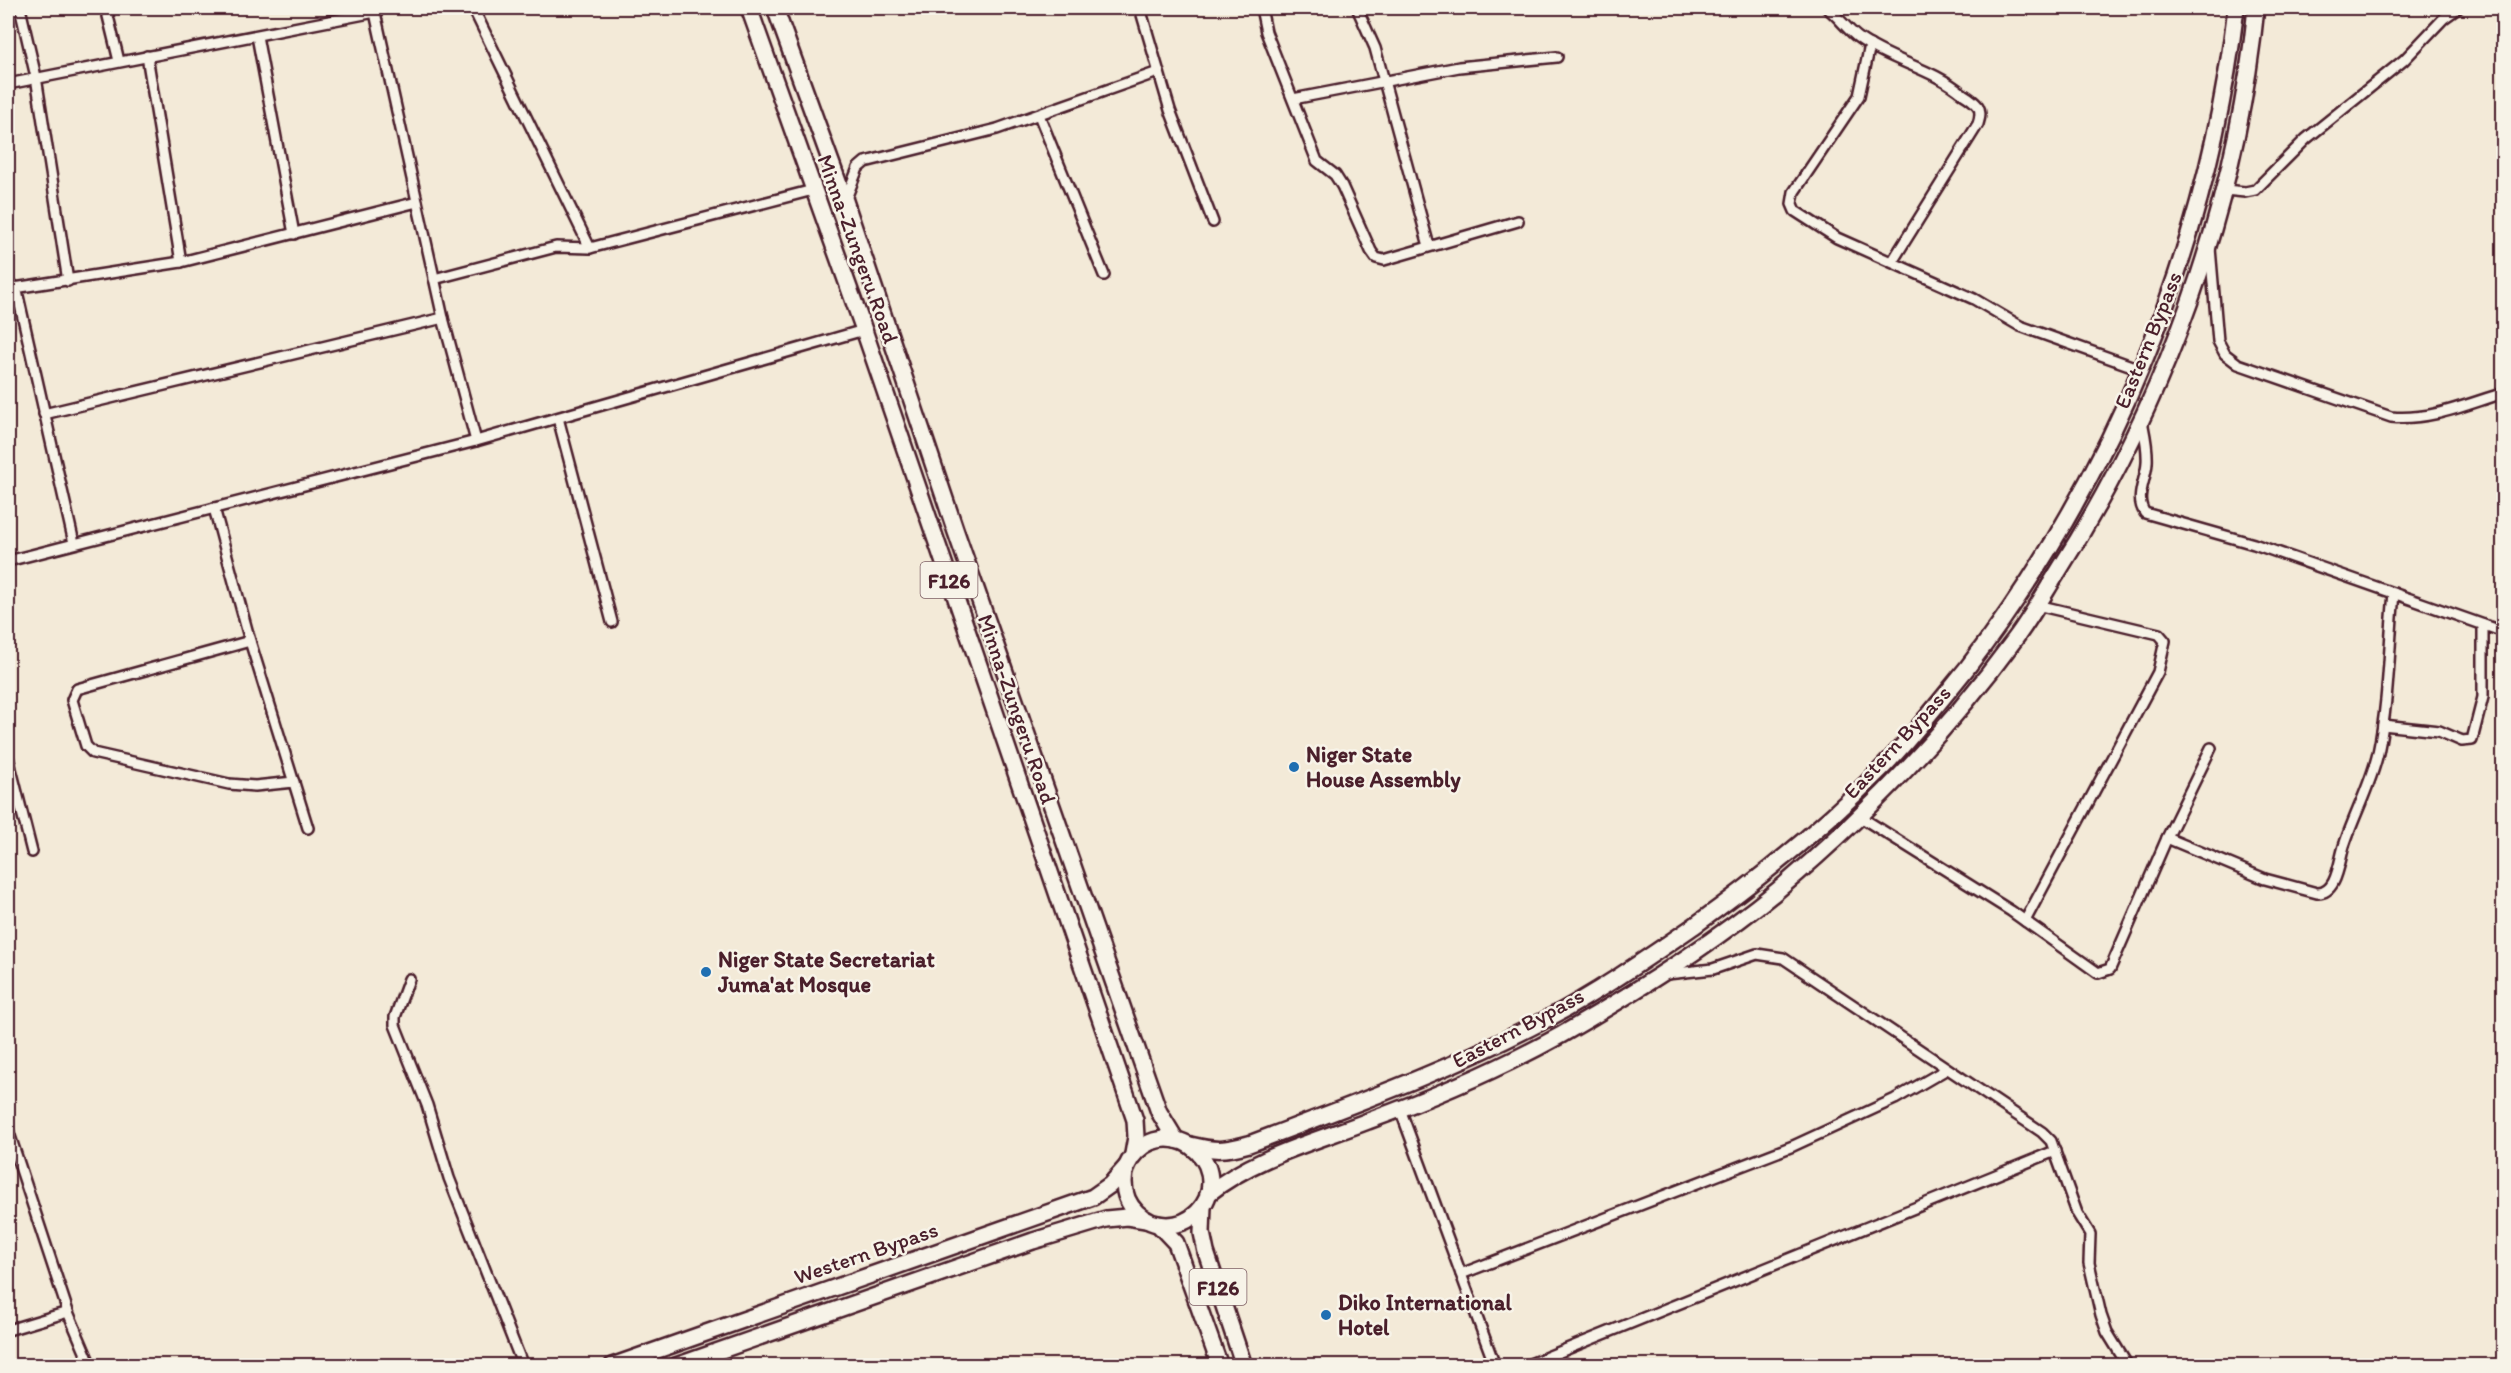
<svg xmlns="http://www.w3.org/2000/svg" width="2511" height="1373" font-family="Itim,sans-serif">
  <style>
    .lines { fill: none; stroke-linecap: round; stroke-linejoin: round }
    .minor-casing { stroke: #4a1f2b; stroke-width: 14 }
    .primary-casing { stroke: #4a1f2b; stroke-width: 20 }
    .minor { stroke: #f7f3e8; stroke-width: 9 }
    .primary { stroke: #f7f3e8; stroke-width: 15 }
    .poi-dot { fill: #1f6fb2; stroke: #f7f3e8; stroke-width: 2 }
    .labels { text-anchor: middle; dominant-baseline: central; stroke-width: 5; stroke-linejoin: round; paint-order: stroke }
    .shield { fill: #f7f3e8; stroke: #7e5f64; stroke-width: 1.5 }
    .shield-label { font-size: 21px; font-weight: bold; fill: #4a1f2b }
    .street-label { font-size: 22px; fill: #4a1f2b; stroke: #f7f3e8 }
    .poi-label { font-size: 22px; font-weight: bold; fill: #4a1f2b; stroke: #f7f3e8; text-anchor: start }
  </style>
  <rect width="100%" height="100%" fill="#f3ead8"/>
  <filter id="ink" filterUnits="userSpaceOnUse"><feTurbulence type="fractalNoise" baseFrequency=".0167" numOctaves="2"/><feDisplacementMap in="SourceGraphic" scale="12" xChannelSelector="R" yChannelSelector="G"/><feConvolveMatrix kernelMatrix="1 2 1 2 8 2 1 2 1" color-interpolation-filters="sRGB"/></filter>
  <g filter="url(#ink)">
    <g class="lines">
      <defs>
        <g id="minor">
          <path d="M20,8L36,77L68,281"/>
          <path d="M106,8L119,61"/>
          <path d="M374,8L443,318L476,441"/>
          <path d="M473,8L590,248"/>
          <path d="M1140,8L1170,110L1213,222"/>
          <path d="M1261,8L1266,32L1317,161L1335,175L1342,186L1371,251L1376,258L1384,260L1518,221"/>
          <path d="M1357,8L1375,48L1429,246"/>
          <path d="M1827,8C1839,17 1848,31 1860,39C1893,62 1932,68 1963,94C1968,97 1974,101 1978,106C1981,111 1980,118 1978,124L1892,262"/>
          <path d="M257,36L294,234"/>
          <path d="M1870,45L1859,96L1794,192L1792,204L1795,211L1837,238L1974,299L2020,326L2140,369"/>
          <path d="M147,56L181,262"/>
          <path d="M8,84L375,12"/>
          <path d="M1293,99L1459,67L1557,57"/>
          <path d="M1039,115L1104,275"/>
          <path d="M2225,190L2245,192L2255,190L2306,139L2404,60L2444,18L2458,8"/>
          <path d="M845,201L858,168L865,162L997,129L1158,72"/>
          <path d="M2210,248L2218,341L2225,354L2238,364L2391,417C2430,421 2467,404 2504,393"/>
          <path d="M434,279L556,247L590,248L813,190"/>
          <path d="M16,287L74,543"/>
          <path d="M8,289L181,262L417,202"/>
          <path d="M44,414L443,318"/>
          <path d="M558,418L612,622"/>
          <path d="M2142,421C2145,436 2148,448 2147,463C2146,480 2134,498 2145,513L2254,544L2504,632"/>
          <path d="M214,508L250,641L308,828"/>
          <path d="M8,561L476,441L864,330"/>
          <path d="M250,641L77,689L72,700L86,746L93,753L229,784L255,786L294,782"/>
          <path d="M2383,725L2439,731L2462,741L2472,740L2483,697V625"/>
          <path d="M8,757L32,852"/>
          <path d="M1859,816L2011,911L2098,973L2110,969L2167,838L2211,748"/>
          <path d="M2167,838L2265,879L2317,893C2338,894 2339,859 2345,843C2355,813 2371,784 2378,753C2389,701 2389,646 2394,593"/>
          <path d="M2025,921L2158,672L2165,641L2159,634L2037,605"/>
          <path d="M1667,974L1713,969L1757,954L1783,958L2042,1132L2051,1141L2077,1213L2090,1234L2089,1263L2101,1315L2107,1332L2128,1366"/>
          <path d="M409,979L395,1017V1025L427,1105L449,1178L523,1366"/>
          <path d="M1400,1109L1495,1366"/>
          <path d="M8,1130L68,1312L91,1366"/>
          <path d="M1461,1274L1793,1146L1895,1099L1947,1069"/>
          <path d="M8,1330L68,1312"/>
          <path d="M1525,1366L2055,1151"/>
        </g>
        <g id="primary">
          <path d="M749,8L864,330L1135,1120L1136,1137L1133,1154"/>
          <path d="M775,8L845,201L956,532L1159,1112L1176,1140"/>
          <circle cx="1167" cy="1182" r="43"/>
          <path d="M1190,1145C1215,1151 1224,1151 1249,1144C1349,1106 1450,1070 1545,1020C1597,993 1646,959 1694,926C1761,878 1826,825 1884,766C1914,735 1940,701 1967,668C2114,477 2208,247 2236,8"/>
          <path d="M1208,1194C1254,1157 1314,1142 1368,1121C1434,1097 1500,1069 1561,1035C1636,992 1711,945 1778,890C1866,816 1947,732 2015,639C2030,619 2043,596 2056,575C2165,404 2236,209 2256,8"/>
          <path d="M1203,1206L1202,1233L1206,1252L1244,1366"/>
          <path d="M1158,1224L1176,1243L1220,1366"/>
          <path d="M612,1366L1093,1197L1110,1185L1126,1167"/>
          <path d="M676,1366L1033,1241L1106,1219L1127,1217L1146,1220"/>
        </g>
      </defs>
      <use href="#minor" class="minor-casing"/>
      <use href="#primary" class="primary-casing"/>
      <use href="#minor" class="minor"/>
      <use href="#primary" class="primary"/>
    </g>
  </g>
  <g class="poi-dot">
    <circle cx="1294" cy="767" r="6"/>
    <circle cx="706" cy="972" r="6"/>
    <circle cx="1326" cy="1315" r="6"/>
  </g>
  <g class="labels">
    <g class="shield">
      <rect x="920.5" y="562" width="57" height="36" rx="4.5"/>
      <rect x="1189.5" y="1269" width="57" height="36" rx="4.5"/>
    </g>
    <g class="shield-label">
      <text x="949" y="580">F126</text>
      <text x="1218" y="1287">F126</text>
    </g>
    <g class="street-label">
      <text transform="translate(858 249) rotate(70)">Minna-Zungeru Road</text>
      <text transform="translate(2148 340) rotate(-68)">Eastern Bypass</text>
      <text transform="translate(1017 709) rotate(71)">Minna-Zungeru Road</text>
      <text transform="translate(1897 742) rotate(-47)">Eastern Bypass</text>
      <text transform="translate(1518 1028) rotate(-28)">Eastern Bypass</text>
      <text transform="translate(866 1253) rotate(-19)">Western Bypass</text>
    </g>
    <g class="poi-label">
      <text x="1306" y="754">Niger State<tspan x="1306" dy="25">House Assembly</tspan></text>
      <text x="718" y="959">Niger State Secretariat<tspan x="718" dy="25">Juma'at Mosque</tspan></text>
      <text x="1338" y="1302">Diko International<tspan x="1338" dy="25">Hotel</tspan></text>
    </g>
  </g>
  <rect width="2511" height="1373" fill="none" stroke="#f7f3e8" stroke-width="30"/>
  <rect x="15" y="15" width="2481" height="1343" fill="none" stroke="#4a1f2b" stroke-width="2" filter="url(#ink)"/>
</svg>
